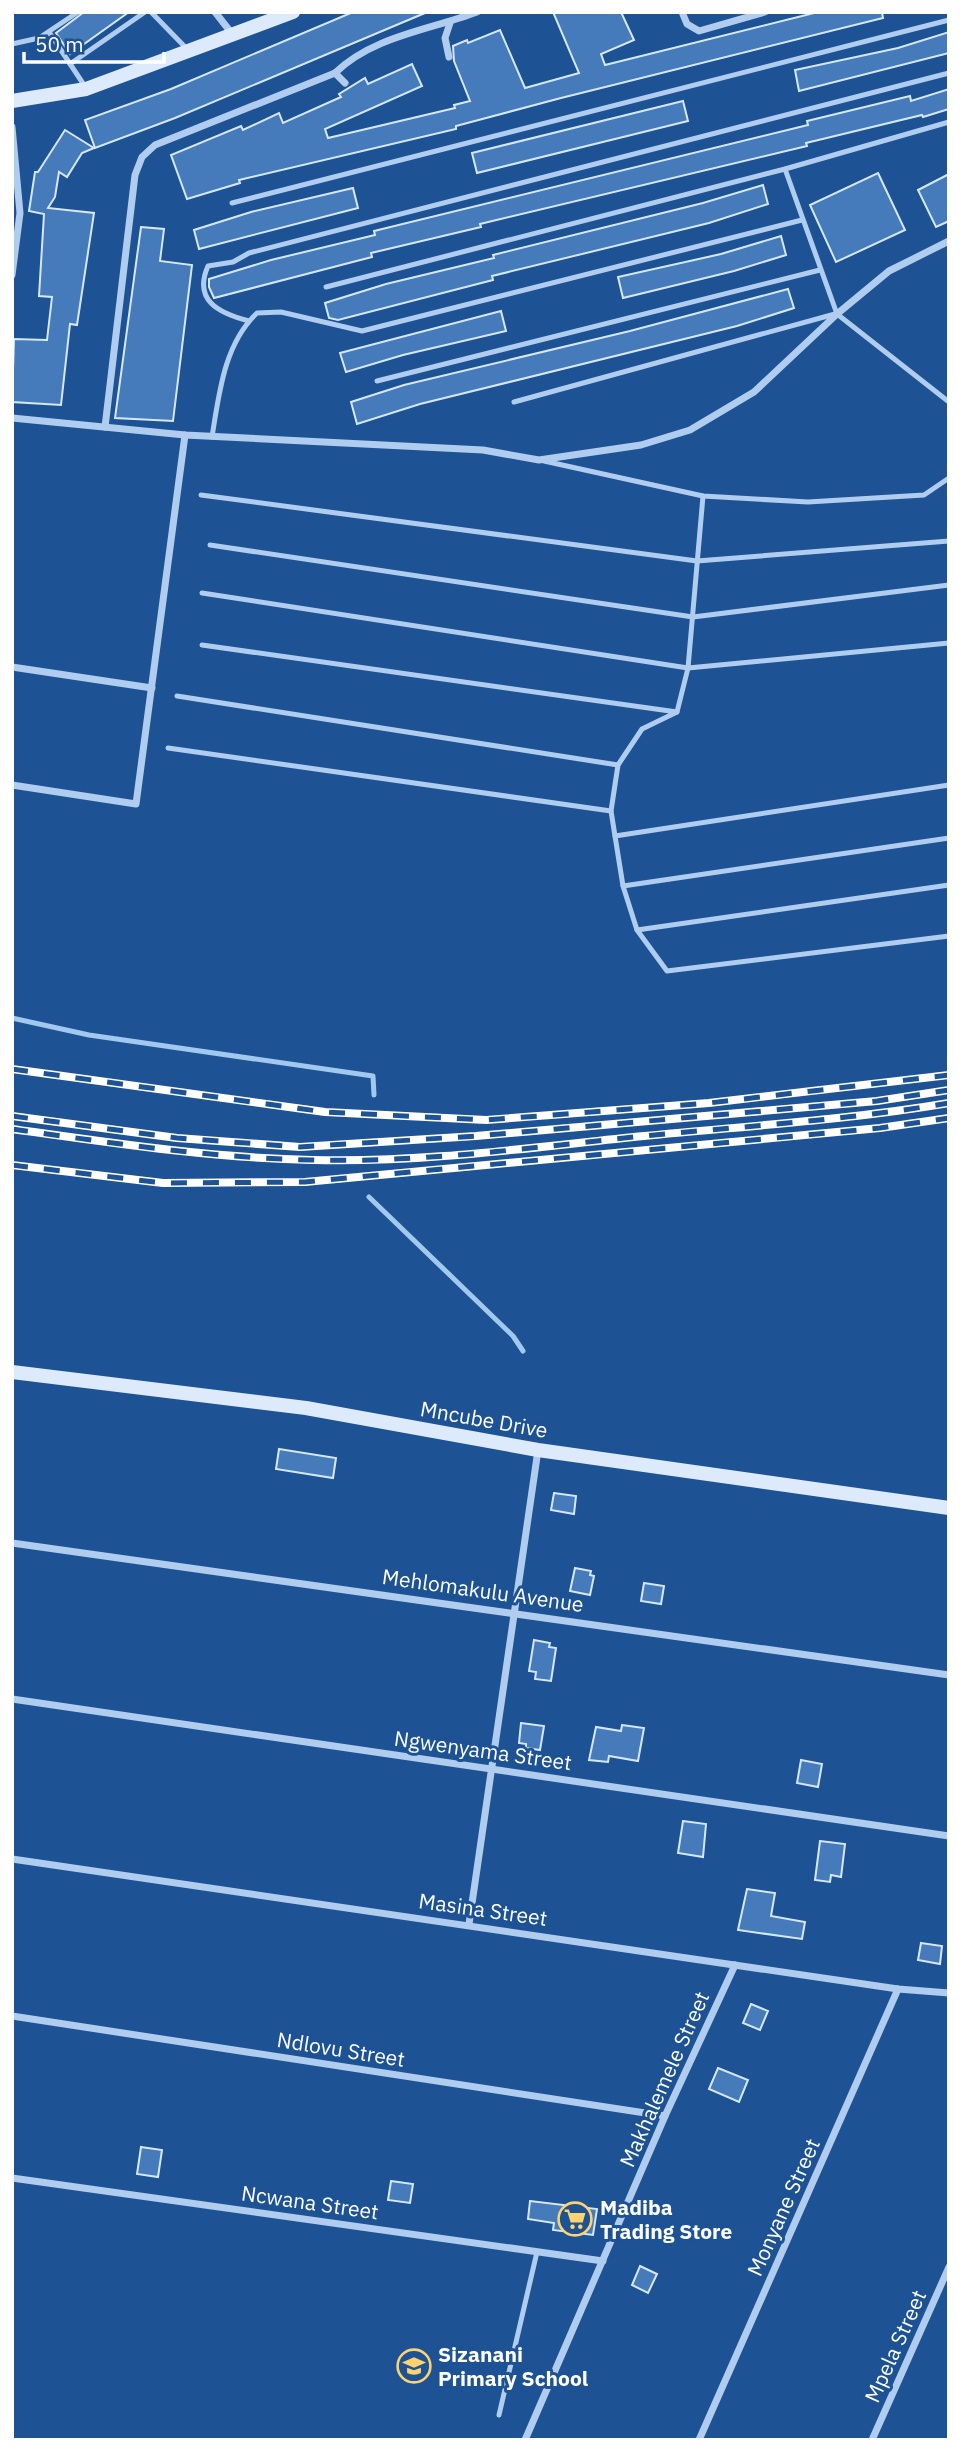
<svg xmlns="http://www.w3.org/2000/svg" width="961" height="2452" font-family="'IBM Plex Sans',sans-serif">
  <style>
    .lines { fill: none; stroke-linecap: round; stroke-linejoin: round }
    .stream { stroke: #a3c8f0; stroke-width: 5 }
    .building { fill: #467bbb; stroke: #d6e7fa; stroke-width: 2 }
    .lane { stroke: #b0cdef; stroke-width: 5 }
    .street { stroke: #b0cdef; stroke-width: 7 }
    .secondary { stroke: #ddeafb; stroke-width: 14 }
    .rail-casing { stroke: #fff; stroke-width: 8 }
    .rail { stroke: #1d5294; stroke-width: 5; stroke-dasharray: 16; stroke-linecap: butt }
    .labels { text-anchor: middle; dominant-baseline: central; stroke-width: 6; stroke-linejoin: round; paint-order: stroke }
    .street-label { font-size: 21px; fill: #fff; stroke: #1d5294 }
    .poi-label { font-size: 21px; font-weight: bold; fill: #fff; stroke: #1d5294; text-anchor: start }
  </style>
  <rect width="100%" height="100%" fill="#1d5294"/>
  <g class="lines">
    <g class="stream">
      <path d="M12,1018L89,1035L373,1076L374,1095"/>
      <path d="M369,1197L513,1336L523,1351"/>
    </g>
  </g>
  <g class="building">
    <path d="M129,12L70,54L56,33L84,12Z"/>
    <path d="M353,12L425,13L175,118L95,148L85,120L171,89Z"/>
    <path d="M553,12H621L634,40L601,54L605,65L818,12H882L883,18L561,98L456,126V129L239,180L240,183L187,199L171,155L241,126L243,130L279,113L283,123L341,97L339,94L365,78L368,84L412,64L422,86L325,129L328,138L455,108L454,105L470,101L454,61L453,46L467,40L468,43L500,30L525,88L579,73Z"/>
    <path d="M949,32V53L799,91L795,70L898,48Z"/>
    <path d="M949,89V109L923,117L922,115L806,143L807,146L480,224L481,227L371,253L372,257L214,298L209,287V279L271,260L375,235L374,231L808,125L807,121L910,96L911,101Z"/>
    <path d="M683,101L688,121L477,173L472,153Z"/>
    <path d="M65,130L94,148L82,153L67,177L59,172L55,197L48,208L94,213L77,325L70,324L61,405L12,402L14,339L47,340L52,297L39,296L44,214L29,211L35,172H38Z"/>
    <path d="M878,173L905,230L836,262L810,205Z"/>
    <path d="M949,174V221L936,227L918,190Z"/>
    <path d="M763,185L768,204L709,223L492,276L493,280L338,320L329,318L325,303L386,284L494,258L493,255L703,203Z"/>
    <path d="M353,188L358,208L199,249L194,230L251,212Z"/>
    <path d="M141,227L164,229L160,261L192,265L173,421L115,418Z"/>
    <path d="M781,236L786,255L734,271L623,298L618,277L721,254Z"/>
    <path d="M788,289L794,308L737,326L420,404L357,424L351,402L404,385L630,331Z"/>
    <path d="M501,311L506,331L403,355L346,372L340,353Z"/>
    <path d="M279,1449L336,1458L333,1478L276,1469Z"/>
    <path d="M554,1493L576,1496L574,1514L551,1510Z"/>
    <path d="M575,1568L591,1571L590,1575L594,1576L590,1595L570,1591Z"/>
    <path d="M644,1583L664,1586L661,1604L641,1601Z"/>
    <path d="M534,1640L550,1643L549,1647L556,1648L551,1681L535,1679L536,1672L529,1671Z"/>
    <path d="M521,1723L544,1726L540,1750L526,1748V1744L519,1743Z"/>
    <path d="M622,1725L644,1728L638,1761L609,1756L608,1762L589,1760L596,1727L621,1731Z"/>
    <path d="M801,1760L822,1764L818,1787L797,1783Z"/>
    <path d="M683,1821L706,1824L703,1857L678,1853Z"/>
    <path d="M820,1841L845,1844L841,1877L831,1875L830,1882L815,1880Z"/>
    <path d="M747,1889L775,1893L771,1916L805,1922L802,1939L738,1930Z"/>
    <path d="M921,1943L942,1946L940,1964L918,1960Z"/>
    <path d="M751,2004L768,2011L760,2030L743,2023Z"/>
    <path d="M718,2068L748,2080L739,2102L709,2089Z"/>
    <path d="M141,2147L162,2150L158,2177L137,2174Z"/>
    <path d="M391,2181L413,2184L410,2203L388,2200Z"/>
    <path d="M530,2201L597,2209L593,2235L553,2230L554,2223L528,2219Z"/>
    <path d="M640,2266L657,2274L648,2293L632,2285Z"/>
  </g>
  <g class="lines">
    <g class="lane">
      <path d="M151,12L188,50"/>
      <path d="M49,32L86,88"/>
      <path d="M12,44L39,38L78,12"/>
      <path d="M70,64L145,12"/>
      <path d="M785,169L837,314L949,402"/>
      <path d="M232,203L949,20"/>
      <path d="M326,287L785,169L949,122"/>
      <path d="M249,321C218,313 193,300 208,266L233,262L249,253L949,73"/>
      <path d="M377,381L820,270"/>
      <path d="M514,402L835,314"/>
      <path d="M212,437C219,394 224,344 257,313L281,312L362,331L802,220"/>
      <path d="M544,461L703,496L808,502L924,495L949,478"/>
      <path d="M201,495L697,561L949,541"/>
      <path d="M703,496L688,668L677,712L642,729L618,765L611,811L623,886L637,930L667,971L949,936"/>
      <path d="M210,545L693,617L949,585"/>
      <path d="M202,593L688,668L949,643"/>
      <path d="M202,645L677,712"/>
      <path d="M177,696L618,765"/>
      <path d="M168,748L611,811"/>
      <path d="M615,836L949,785"/>
      <path d="M623,886L949,838"/>
      <path d="M637,930L949,885"/>
      <path d="M499,2415L537,2252"/>
    </g>
    <g class="street">
      <path d="M215,12L233,35"/>
      <path d="M682,12L687,24L699,31L765,12"/>
      <path d="M449,57L445,38L450,23"/>
      <path d="M335,73L345,83"/>
      <path d="M12,127L20,213L12,275"/>
      <path d="M12,418L185,435L483,450L539,460L641,445L690,430L754,392L837,314L889,271L949,241"/>
      <path d="M105,427L135,175L142,157L155,145L335,73C373,36 430,30 477,12"/>
      <path d="M12,667L152,688"/>
      <path d="M12,785L136,804L185,435"/>
      <path d="M12,1543L949,1675"/>
      <path d="M12,1699L949,1836"/>
      <path d="M12,1859L898,1989L949,1993"/>
      <path d="M469,1924L538,1450"/>
      <path d="M12,2016L665,2116"/>
      <path d="M12,2178L603,2261"/>
      <path d="M525,2440L665,2116L735,1965"/>
      <path d="M699,2440L898,1989"/>
      <path d="M872,2440L949,2267"/>
    </g>
    <g class="secondary">
      <path d="M12,101L86,89L293,12"/>
      <path d="M12,1372L306,1408L538,1450L949,1508"/>
    </g>
    <defs>
      <g id="rail">
        <path d="M12,1069L325,1112L486,1120L709,1103L949,1075"/>
        <path d="M12,1116L177,1138L300,1147L476,1136L877,1101L949,1090"/>
        <path d="M12,1129C112,1143 211,1158 312,1160C423,1163 534,1147 644,1136C746,1126 848,1120 949,1103"/>
        <path d="M12,1165L163,1183L305,1182L880,1128L949,1118"/>
      </g>
    </defs>
    <use href="#rail" class="rail-casing"/>
    <use href="#rail" class="rail"/>
  </g>
  <defs>
    <symbol id="supermarket-ring" viewBox="-11 -11 22 22"><circle r="9.5" fill="#1d5294" stroke="#fed36f" stroke-width="1.5"/><path d="M-6-5.5h2.5l.6 2H6L4.5 2H-2.5L-4.4-4H-6ZM-1.5 3.2a1.3 1.3 0 1 0 .1 0ZM3 3.2a1.3 1.3 0 1 0 .1 0Z" fill="#fed36f"/></symbol>
    <symbol id="school-ring" viewBox="-11 -11 22 22"><circle r="9.5" fill="#1d5294" stroke="#fed36f" stroke-width="1.5"/><path d="M0-5L7-2L0 1L-7-2ZM-4 1L0 2.5L4 1V4Q0 6-4 4Z" fill="#fed36f"/></symbol>
  </defs>
  <g fill-rule="evenodd">
    <use href="#supermarket-ring" x="556" y="2200" width="38" height="38"/>
    <use href="#school-ring" x="395" y="2347" width="38" height="38"/>
  </g>
  <g class="labels">
    <g class="street-label">
      <text transform="translate(484 1419) rotate(10)">Mncube Drive</text>
      <text transform="translate(483 1590) rotate(8)">Mehlomakulu Avenue</text>
      <text transform="translate(483 1750) rotate(8)">Ngwenyama Street</text>
      <text transform="translate(483 1909) rotate(8)">Masina Street</text>
      <text transform="translate(341 2049) rotate(9)">Ndlovu Street</text>
      <text transform="translate(664 2079) rotate(-66)">Makhalemele Street</text>
      <text transform="translate(310 2202) rotate(8)">Ncwana Street</text>
      <text transform="translate(783 2207) rotate(-66)">Monyane Street</text>
      <text transform="translate(895 2346) rotate(-66)">Mpela Street</text>
    </g>
    <g class="poi-label">
      <text x="600" y="2207">Madiba<tspan x="600" dy="24">Trading Store</tspan></text>
      <text x="438" y="2354">Sizanani<tspan x="438" dy="24">Primary School</tspan></text>
    </g>
  </g>
  <rect width="961" height="2452" fill="none" stroke="#ffffff" stroke-width="28"/>
  <path d="M24 52v10h140v-10" fill="none" stroke="#ffffff" stroke-width="3.5"/>
  <text x="35" y="52" font-size="21" fill="#ffffff" stroke="#1d5294" stroke-width="5" paint-order="stroke">50 m</text>
</svg>
